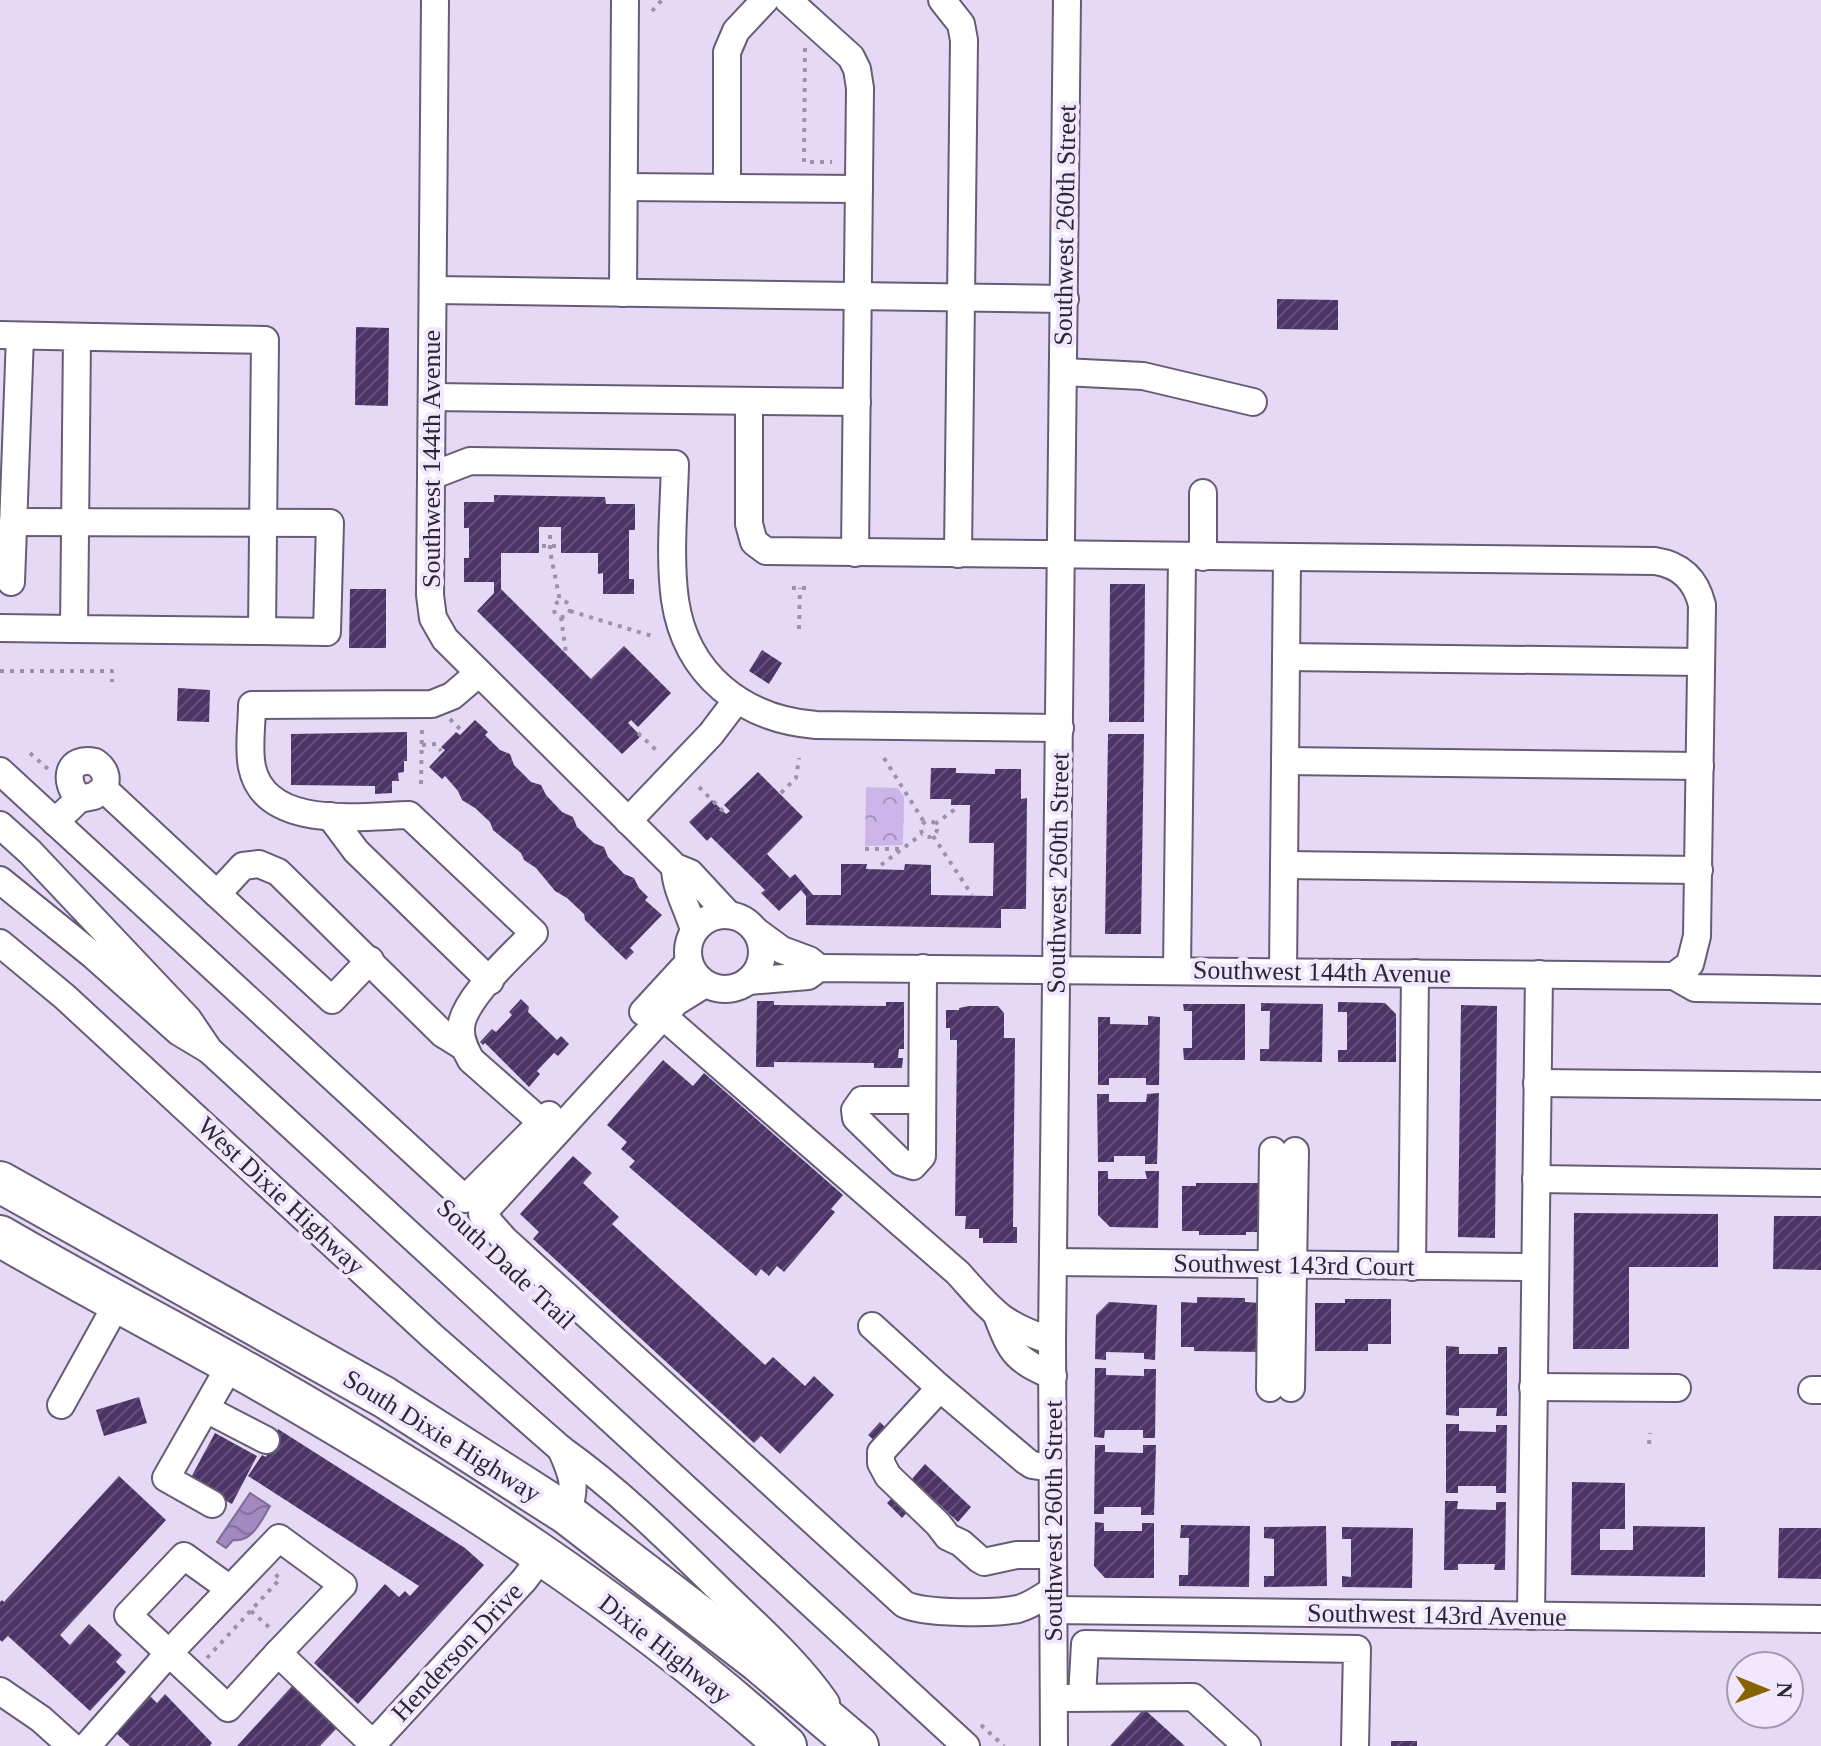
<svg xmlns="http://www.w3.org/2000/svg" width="1821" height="1746" font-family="'Times New Roman',serif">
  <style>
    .park { fill: url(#park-crowns) }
    .water { fill: url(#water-waves); stroke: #7f6c95; stroke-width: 2 }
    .building { fill: url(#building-hatch) }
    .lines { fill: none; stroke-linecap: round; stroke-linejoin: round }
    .minor-casing { stroke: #675c75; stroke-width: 30 }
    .highway-casing { stroke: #675c75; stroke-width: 44 }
    .path { stroke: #9c93a8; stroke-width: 4; stroke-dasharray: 4 6; stroke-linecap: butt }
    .minor { stroke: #fff; stroke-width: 26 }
    .highway { stroke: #fff; stroke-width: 40 }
    .labels { text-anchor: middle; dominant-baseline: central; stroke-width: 8; stroke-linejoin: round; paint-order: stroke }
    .street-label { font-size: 26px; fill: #2c2732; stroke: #f1e8ff }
  </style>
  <defs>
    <pattern id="park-crowns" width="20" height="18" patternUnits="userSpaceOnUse" patternTransform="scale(2)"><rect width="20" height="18" fill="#ccb5e9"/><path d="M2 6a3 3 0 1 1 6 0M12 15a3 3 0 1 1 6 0" fill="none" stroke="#a693bd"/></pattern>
    <pattern id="water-waves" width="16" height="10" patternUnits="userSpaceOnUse" patternTransform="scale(2)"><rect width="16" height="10" fill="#a289c0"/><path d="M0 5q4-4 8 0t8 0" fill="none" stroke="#84709d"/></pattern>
    <pattern id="building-hatch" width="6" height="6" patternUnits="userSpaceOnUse" patternTransform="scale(2)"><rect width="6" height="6" fill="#4c3566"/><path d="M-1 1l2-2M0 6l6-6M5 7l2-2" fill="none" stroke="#635078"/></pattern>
  </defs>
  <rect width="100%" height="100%" fill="#e5d9f6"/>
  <path class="park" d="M866,787L898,788L904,797L903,845L865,846Z"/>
  <path class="water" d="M250,1493L270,1506C261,1521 252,1543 233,1540L226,1548L217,1542Z"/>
  <g class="building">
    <path d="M1277,299L1338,300V330L1277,329Z"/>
    <path d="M356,327L389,328L388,406L355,405Z"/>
    <path d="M494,495L605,497L606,504H635V530H629V579H634V594H603V573L598,574V553H561V527H539V553H501V589L591,679L624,646L671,693L638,727L631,720L628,723L641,736L622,754L477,611L494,593V582H464V558H469V528H464V502H494Z"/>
    <path d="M1110,584H1145L1144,722H1109Z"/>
    <path d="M350,589H386V648H349Z"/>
    <path d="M762,650L782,663L769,684L749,671Z"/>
    <path d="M178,688L210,690L209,722L177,721Z"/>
    <path d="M475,720L488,732L485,735L500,750L510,754L514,765L531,782L541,785L546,795L562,812L573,817L577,827L594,843L604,847L608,857L624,874L634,878L639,888L648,897L645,900L662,915L630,948L634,952L626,960L585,920L584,914L567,898L555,891L536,868L524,860L521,853L493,830L490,822L475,808L462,800L458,791L445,776L442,779L429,767L445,750L441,747L456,732L460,735Z"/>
    <path d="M407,732V761H404V772L398,773L399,781H392V793L375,794V786L291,785V734Z"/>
    <path d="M1108,734H1144L1141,934H1105Z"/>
    <path d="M931,768H956V773L995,774V769H1021V799L1027,798L1026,909H1001V928L806,925V896L801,890L779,911L761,893L765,890L711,837L707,841L689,822L712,800L726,814L730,811L724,805L758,772L803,817L767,854L790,878L795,874L813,895H841V864H867L866,869L904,870L905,864L931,865V895L993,896L994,843H969L970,805H951V799H930Z"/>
    <path d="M521,999L529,1007L528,1012L557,1040L561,1036L569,1044L558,1056L554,1053L537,1071L540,1074L529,1087L485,1043L483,1045L480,1042L492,1029L496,1032L512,1015L509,1012Z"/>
    <path d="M757,1001H774V1005L886,1006V1002H904V1049H899L898,1058H903L902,1068H874V1063L774,1062V1067H756Z"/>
    <path d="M1338,1002L1385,1003L1396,1014V1062H1338V1050H1347V1012H1338Z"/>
    <path d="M1261,1003L1323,1004L1322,1062L1260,1061V1049H1269L1270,1011H1261Z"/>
    <path d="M1183,1004H1245V1060H1184L1183,1048H1192V1011H1184Z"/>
    <path d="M1461,1005L1497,1006L1495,1238L1458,1237Z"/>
    <path d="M969,1006H998L1004,1013V1038H1015L1013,1227H1017V1243H983V1238H979V1229H965L966,1216H955L957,1040H950V1028H946V1010H959V1008Z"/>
    <path d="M1148,1016L1160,1017L1159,1085H1146V1078H1109V1085H1098V1017H1110V1024L1148,1025Z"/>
    <path d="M663,1060L693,1086L704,1073L843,1195L831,1209L835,1212L784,1272L777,1266L769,1276L761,1269L756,1276L629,1167L635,1161L621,1149L627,1142L607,1125Z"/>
    <path d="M1159,1093L1157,1164H1145V1156H1114V1162H1098L1097,1094H1109V1102H1146L1147,1094Z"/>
    <path d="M573,1156L592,1173L583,1183L619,1217L612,1224L765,1365L773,1357L805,1386L814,1376L834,1395L780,1454L761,1436L754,1443L533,1239L539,1232L520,1214Z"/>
    <path d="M1098,1171H1108V1179H1147L1145,1171H1159L1158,1228L1110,1227L1098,1215Z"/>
    <path d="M1196,1183H1262V1232H1246V1235H1199V1231H1182V1186H1196Z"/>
    <path d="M1574,1213L1718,1214V1267H1629V1349H1573Z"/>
    <path d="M1774,1216H1821V1270L1773,1269Z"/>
    <path d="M1197,1297L1245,1298V1302L1261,1303L1260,1352L1194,1351V1347H1181V1302L1197,1303Z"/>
    <path d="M1345,1299H1391V1344H1368V1351H1315V1303H1345Z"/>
    <path d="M1109,1302L1157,1305L1155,1360L1144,1359V1353L1106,1352V1360L1095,1359L1096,1315Z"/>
    <path d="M1446,1346L1459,1347V1354H1498V1347H1507V1416H1496L1497,1408H1459V1416L1446,1415Z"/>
    <path d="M1095,1368H1106V1375L1144,1376V1369H1156L1155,1438H1143V1430H1105L1104,1438L1094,1437Z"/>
    <path d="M139,1397L147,1423L104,1436L96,1410Z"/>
    <path d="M880,1422L888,1430L876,1442L868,1435Z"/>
    <path d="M1446,1424H1459V1431L1496,1432V1425H1507L1506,1493H1496V1486H1458V1493H1446Z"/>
    <path d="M278,1429L465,1548L484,1565L358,1704L314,1663L385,1584L399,1597L405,1591L410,1596L419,1586L248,1476L262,1455L266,1457Z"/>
    <path d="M215,1433L257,1456L232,1504L189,1481Z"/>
    <path d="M1095,1445H1105V1452L1143,1453V1445H1156L1154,1515H1141V1507H1104V1514H1094Z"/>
    <path d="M925,1464L971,1507L958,1522L912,1479Z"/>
    <path d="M119,1476L166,1520L60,1635L70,1645L89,1624L122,1655L116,1662L126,1672L90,1711L8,1636L2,1642L0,1640V1602L2,1600L4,1602Z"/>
    <path d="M1572,1482L1625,1483V1529H1600V1550H1633V1526L1705,1527V1577L1571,1575Z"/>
    <path d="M896,1494L911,1508L902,1518L887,1503Z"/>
    <path d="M1445,1501H1458L1457,1509L1496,1510V1502H1506L1505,1570H1494L1495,1564H1458V1570H1444Z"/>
    <path d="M1095,1522L1104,1523V1531H1142V1523H1154V1578H1105L1094,1566Z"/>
    <path d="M1181,1525L1250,1526L1249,1587L1179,1586V1575H1188L1189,1538H1180Z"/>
    <path d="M1326,1526L1327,1586L1264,1587V1576H1274V1539L1264,1538V1527Z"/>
    <path d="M1342,1527L1413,1528L1412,1588L1342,1587V1576L1351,1577V1539H1342Z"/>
    <path d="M1779,1528H1821V1579L1778,1578Z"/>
    <path d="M293,1685L338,1727L320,1746H237Z"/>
    <path d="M165,1694L212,1743L210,1746H130L116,1733L150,1696L157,1703Z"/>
    <path d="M1144,1709L1185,1746H1110Z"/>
    <rect x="1391" y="1741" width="26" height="5"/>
  </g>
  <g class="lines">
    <defs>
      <g id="minor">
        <path d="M435,0L430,595L433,618L445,639L675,867L690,873L728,914"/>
        <path d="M788,0L851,57L857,69L860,88L855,553"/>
        <path d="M942,0L961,24L964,40L958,554"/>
        <path d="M624,187L859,189"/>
        <path d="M727,188V52L736,31L765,0"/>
        <path d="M433,290L1065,299"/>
        <path d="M623,293L625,0"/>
        <path d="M0,335C88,337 177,339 265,340L262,631L74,629L77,337"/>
        <path d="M1064,372L1143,376L1253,402"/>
        <path d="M432,397L857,402"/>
        <path d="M749,401V524L754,542L766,551L1655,561C1681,565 1696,580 1702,605L1697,936L1690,964L1674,976"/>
        <path d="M431,476L470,461L675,464C674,508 669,556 675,600C686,675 743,719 816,725L1060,728"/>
        <path d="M13,522L330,523L327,632L262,631"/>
        <path d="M1203,557V493"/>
        <path d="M11,582L20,336"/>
        <path d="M0,628L74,629"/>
        <path d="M1286,657L1701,662"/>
        <path d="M479,673L452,696L432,704L252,705C252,725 248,748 252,767C265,831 363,816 409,815L534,933C514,954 459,1002 461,1031C461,1042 466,1051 471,1060L555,1134"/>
        <path d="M1285,761L1700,766"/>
        <path d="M0,771L465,1199L549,1115"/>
        <path d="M104,789L217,894L243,866L259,864L278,872L443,1034L464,1047"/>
        <path d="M330,816L356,851L490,981"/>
        <path d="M628,821L711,734L736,701"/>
        <path d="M55,822L79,799L94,796L104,789C108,777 105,769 95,762C67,756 63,781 79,799"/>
        <path d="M0,825L30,852L188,1019L209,1050L179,1032L94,956L0,880"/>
        <path d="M1284,865L1699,870"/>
        <path d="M675,867C675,888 688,909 694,930"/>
        <path d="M217,894L332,1000L370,960"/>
        <circle cx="725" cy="952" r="37"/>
        <path d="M756,931L782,950L809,960L819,968"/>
        <path d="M0,943L65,997L432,1336L561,1449C619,1490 671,1542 721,1591C758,1627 797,1661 826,1703"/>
        <path d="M1177,970L1182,557"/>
        <path d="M1283,972L1287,558"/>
        <path d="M748,981L808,976L819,968L1674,976L1695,988L1821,990"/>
        <path d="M705,984L676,1002L482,1214L504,1239L904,1604C922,1614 996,1614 1018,1609C1030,1606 1041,1598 1052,1591"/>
        <path d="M643,1012L689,962"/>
        <path d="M663,1016L958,1273C993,1312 1000,1324 1052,1341"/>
        <path d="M209,1050L966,1746"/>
        <path d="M1537,1083L1821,1086"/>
        <path d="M922,1100H862L855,1110L856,1118L901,1162L913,1166L922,1156L923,968"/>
        <path d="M1536,1179L1821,1183"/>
        <path d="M1053,1262L1535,1267"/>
        <path d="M1412,1267L1415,973"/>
        <path d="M998,1318C1012,1355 1017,1360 1053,1376"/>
        <path d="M872,1326L940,1388"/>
        <path d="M1533,1387L1677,1388"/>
        <path d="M1270,1388L1273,1151"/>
        <path d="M1291,1388L1295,1151"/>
        <path d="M1812,1390H1821"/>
        <path d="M61,1405L118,1302"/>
        <path d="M206,1409L266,1440"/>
        <path d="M561,1449C573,1476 577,1486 567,1514"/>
        <path d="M212,1504L166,1478L231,1364"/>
        <path d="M1052,1555H1017L984,1562L979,1559L961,1543L948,1537L938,1524L888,1476L881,1463V1452L940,1388L1026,1461L1032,1465L1052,1468"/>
        <path d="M230,1589L184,1556L128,1615L228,1708L278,1653"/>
        <path d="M1052,1610L1821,1619"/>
        <path d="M1531,1616L1539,974"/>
        <path d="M0,1691L41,1719L71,1746"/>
        <path d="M1082,1697L1085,1644L1357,1649L1355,1746"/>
        <path d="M1065,1698L1193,1697L1247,1746"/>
        <path d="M87,1746L168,1654L279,1538L343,1585L278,1653L373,1744"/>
        <path d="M371,1746L524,1580L542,1556"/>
        <path d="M1054,1746L1052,1341L1067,0"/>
      </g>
      <g id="highway">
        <path d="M0,1182L384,1397L567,1514L759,1662L858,1746"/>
        <path d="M0,1236C87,1287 177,1333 265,1383C448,1488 629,1604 786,1746"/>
      </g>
    </defs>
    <use href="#minor" class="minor-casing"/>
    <use href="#highway" class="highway-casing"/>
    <g class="path">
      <path d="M652,11L662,0"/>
      <path d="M805,48L804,162H832"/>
      <path d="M550,535V551L560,601"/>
      <path d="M542,546H559"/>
      <path d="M792,588H808"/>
      <circle cx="562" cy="609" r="8"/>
      <path d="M570,611L652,636"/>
      <path d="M561,617L566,653"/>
      <path d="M799,629L800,588"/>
      <path d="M0,671H112V682"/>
      <path d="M450,719L462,731"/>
      <path d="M638,733L656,750"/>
      <path d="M422,745L436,744L441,751"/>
      <path d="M30,753L49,770"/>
      <path d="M884,758L924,822"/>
      <path d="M421,784L422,727"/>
      <path d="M699,787L725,813"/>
      <path d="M781,793L796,778L799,758"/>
      <circle cx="929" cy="829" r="8"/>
      <path d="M935,824L958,807"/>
      <path d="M933,836L972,895"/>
      <path d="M865,849H900"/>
      <path d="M881,865L922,834"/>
      <path d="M1649,1444L1650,1433"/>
      <path d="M251,1611L270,1628"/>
      <path d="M207,1658L280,1579L275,1574"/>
      <path d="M981,1725L1004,1746"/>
    </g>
    <use href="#minor" class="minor"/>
    <use href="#highway" class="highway"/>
  </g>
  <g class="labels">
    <g class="street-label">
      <text transform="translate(1065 225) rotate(-89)">Southwest 260th Street</text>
      <text transform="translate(431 459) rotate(-90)">Southwest 144th Avenue</text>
      <text transform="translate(1058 873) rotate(-89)">Southwest 260th Street</text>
      <text transform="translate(1322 972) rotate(1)">Southwest 144th Avenue</text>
      <text transform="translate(281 1196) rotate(43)">West Dixie Highway</text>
      <text transform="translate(506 1264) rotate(43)">South Dade Trail</text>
      <text transform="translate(1294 1265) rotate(1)">Southwest 143rd Court</text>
      <text transform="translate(442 1436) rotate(32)">South Dixie Highway</text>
      <text transform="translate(1053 1521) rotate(-90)">Southwest 260th Street</text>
      <text transform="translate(1437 1615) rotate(1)">Southwest 143rd Avenue</text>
      <text transform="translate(665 1649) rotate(38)">Dixie Highway</text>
      <text transform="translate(457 1652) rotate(-47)">Henderson Drive</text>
    </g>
  </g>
  <g transform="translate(1765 1690) rotate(91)"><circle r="38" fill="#f1e8ff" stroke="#a29bad" stroke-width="2"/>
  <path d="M0-6L14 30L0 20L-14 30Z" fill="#886400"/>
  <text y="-12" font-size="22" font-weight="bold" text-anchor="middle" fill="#2c2732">N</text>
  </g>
</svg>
